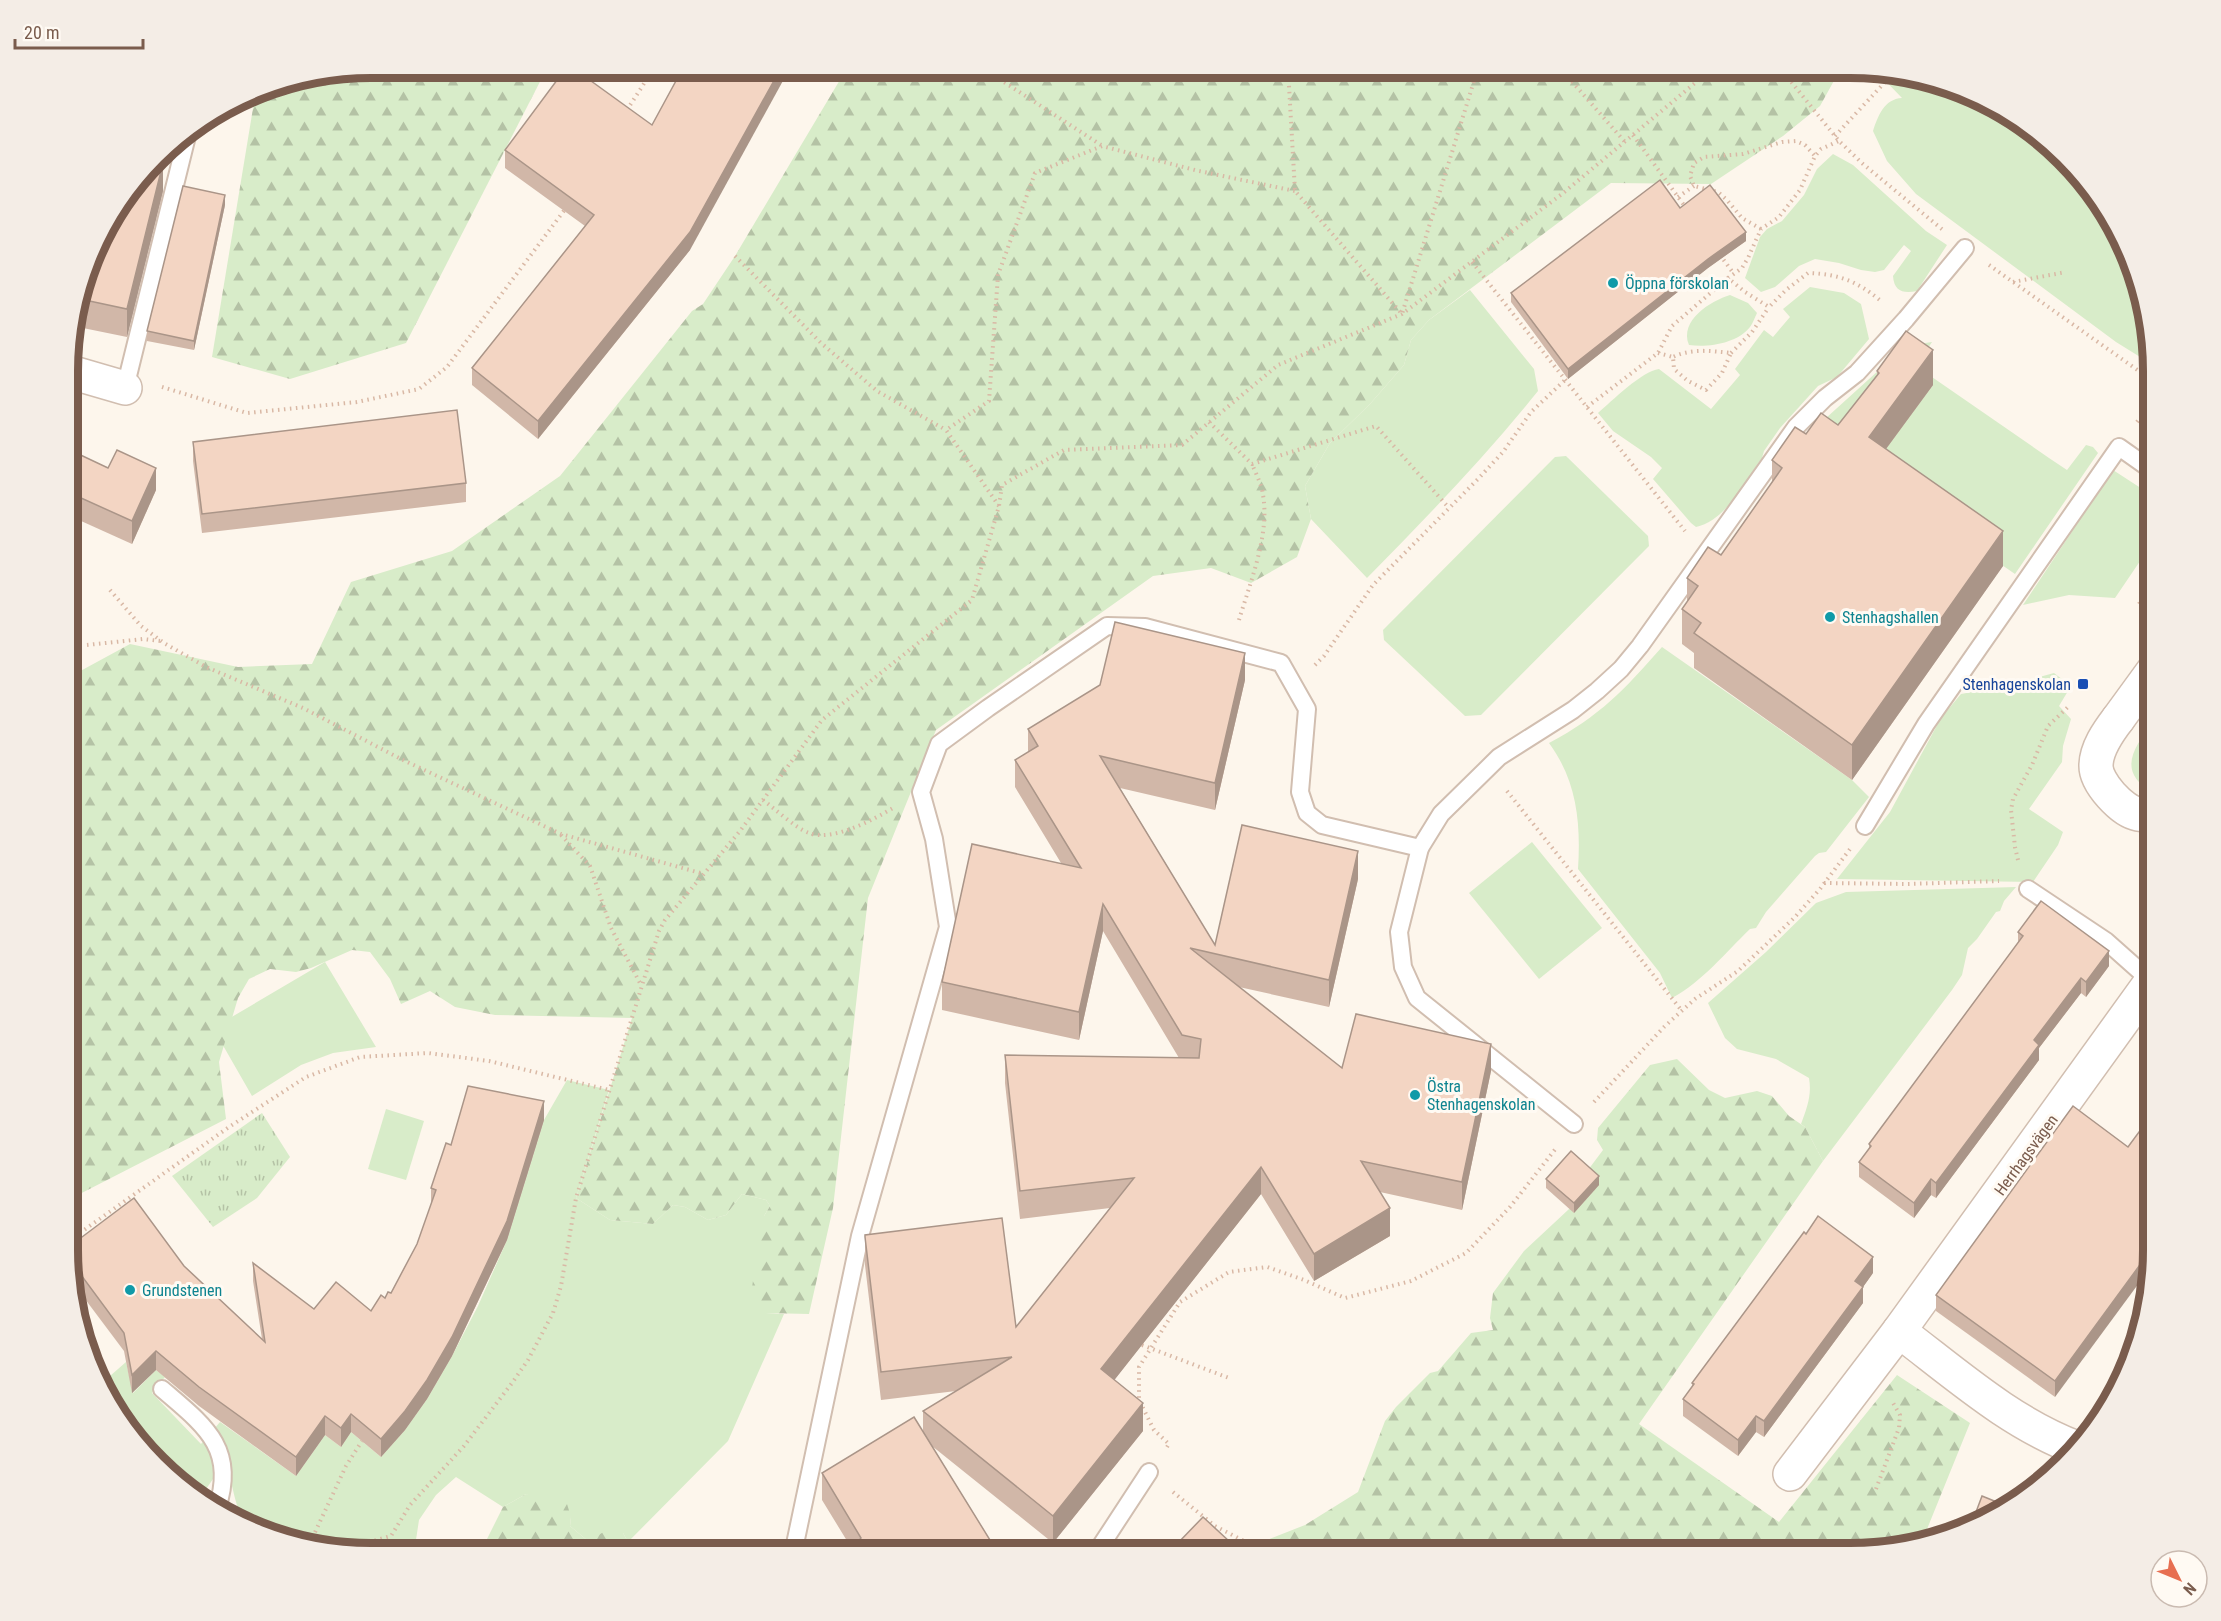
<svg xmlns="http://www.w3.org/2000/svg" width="2221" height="1621" font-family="'Roboto Condensed',sans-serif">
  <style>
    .green { fill: #d8ecc9 }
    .forest { fill: url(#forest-firs) }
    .park { fill: url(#park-tufts) }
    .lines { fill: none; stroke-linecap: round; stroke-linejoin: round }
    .service-casing { stroke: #d1beb0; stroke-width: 20 }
    .minor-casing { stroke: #d1beb0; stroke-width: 36 }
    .tertiary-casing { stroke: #d1beb0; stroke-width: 36 }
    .path { stroke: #d9b8a5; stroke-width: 4; stroke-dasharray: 1.5 4.5; stroke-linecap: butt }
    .service { stroke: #fff; stroke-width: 16 }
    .minor { stroke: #fff; stroke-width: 33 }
    .tertiary { stroke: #fff; stroke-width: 33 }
    .wall { fill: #d1b7a8 }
    .shaded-wall { fill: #aa9588 }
    .building { fill: #f3d5c3; stroke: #aa9588; stroke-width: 1.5 }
    .culture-dot { fill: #0f9aa8; stroke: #fffaf3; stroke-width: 2 }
    .transit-dot { fill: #1a4fb4; stroke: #fffaf3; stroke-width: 2 }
    .labels { text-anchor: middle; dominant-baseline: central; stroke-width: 6; stroke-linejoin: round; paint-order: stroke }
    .culture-label { font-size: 16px; fill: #0d838f; stroke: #fffaf3; text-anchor: start }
    .transit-label { font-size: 16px; fill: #164399; stroke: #fffaf3; text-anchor: end }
    .street-label { font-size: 16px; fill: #7a5c4d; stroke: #fffaf3 }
    .rim { fill: none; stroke: #7a5c4d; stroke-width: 8 }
  </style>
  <defs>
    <pattern id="forest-firs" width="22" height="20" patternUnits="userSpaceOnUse" patternTransform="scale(1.5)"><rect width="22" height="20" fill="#d8ecc9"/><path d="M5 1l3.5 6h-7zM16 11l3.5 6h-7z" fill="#b4c2a5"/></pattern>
    <pattern id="park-tufts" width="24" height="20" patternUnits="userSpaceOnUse" patternTransform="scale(1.5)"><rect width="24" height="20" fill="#d8ecc9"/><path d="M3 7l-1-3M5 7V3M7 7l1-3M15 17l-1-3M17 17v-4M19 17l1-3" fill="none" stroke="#b4c2a5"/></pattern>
  </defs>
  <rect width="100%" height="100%" fill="#fdf6ec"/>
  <g class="green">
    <path d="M1874,69L1948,84L2035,130L2091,186L2122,236L2153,351V365L2116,342L1916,194L1887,161L1873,131C1878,116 1884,99 1902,98Z"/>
    <path d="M1833,154L1853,165L1926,231L1947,245L1917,291C1903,294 1894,291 1893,276L1911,251L1904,245L1884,270L1875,272L1861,270L1839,263L1815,259L1799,266L1775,287L1761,292L1745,278L1760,237L1767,229L1782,221L1804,195L1817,169Z"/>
    <path d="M1810,287L1844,293L1861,304L1869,339L1837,377L1818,386L1780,428L1764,451L1762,458C1744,482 1727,520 1696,527L1691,523L1653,479L1662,468L1651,457L1613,431L1598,413C1612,401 1642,371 1659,369L1711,409L1740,375L1735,369L1764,330L1773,337L1790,317L1783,309Z"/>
    <path d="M1470,290L1534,369L1538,391C1485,457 1426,518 1367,578L1311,519L1305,486L1330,443L1370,404L1404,365L1411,340L1429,320Z"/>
    <path d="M1730,295L1748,303L1757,313C1755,317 1753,323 1750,327C1738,343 1708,348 1689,345C1679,320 1711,301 1730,295Z"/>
    <path d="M1932,342L1916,366L2049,458L2067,470L2086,445L2093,447L2098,453L2015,574L1816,437L1815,428L1900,351L1918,344Z"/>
    <path d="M1566,456L1648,536L1649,546L1481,715L1465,716L1384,640L1383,630L1555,457Z"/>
    <path d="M2113,470L2153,496V542L2115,598L2069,595L2023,605Z"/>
    <path d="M1662,647L1852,780L1869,797L1826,852L1819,853L1815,856L1766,912L1756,928L1750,929C1725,953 1703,981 1672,998L1660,973L1578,869C1581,823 1577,781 1549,743C1600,716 1624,690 1662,647Z"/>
    <path d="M2054,673L2071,686L2059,706L2071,719L2063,746L2062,762L2029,809L2063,832L2058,845L2033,882L1837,879L1890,812L1941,718L1961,694L2006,686Z"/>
    <path d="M2153,721V793C2115,770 2135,748 2153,721Z"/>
    <path d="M1532,842L1602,928L1539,979L1469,893Z"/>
    <path d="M2016,887L2004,901L2000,911L1996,912L1977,939L1968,948L1962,975L1952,990L1823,1161L1805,1127L1801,1124C1807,1108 1812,1095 1809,1078L1776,1059L1737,1049L1725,1038L1708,1003L1766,952L1816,903L1846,892Z"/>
    <path d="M325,962L376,1047L333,1053L301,1065L252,1096L213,1028Z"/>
    <path d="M567,1080L609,1090L576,1198L610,1220L653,1224L673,1205L685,1207L708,1220L726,1215L742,1194L766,1200L770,1206L764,1216L766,1313L784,1314L728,1441L628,1542L623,1533L588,1541L570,1526L571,1517L526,1494L503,1507L456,1477L436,1495L419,1520L414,1553H351L255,1531C239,1521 236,1502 232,1486L213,1479L204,1492L186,1491L112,1406L108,1400L102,1383L126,1362L133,1393L156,1370L165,1377L152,1393L201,1444L220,1422L296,1476L325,1435L341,1447L351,1432L381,1457L405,1430L427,1399L452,1356L478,1306L507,1240L544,1120Z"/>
    <path d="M386,1109L424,1121L406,1180L368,1169Z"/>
  </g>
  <g class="forest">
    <path d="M371,68H547L406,343L290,379L212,357L256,90Z"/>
    <path d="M847,68H1841L1820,106L1783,136L1711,184L1611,183L1429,320L1411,340L1404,365L1370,404L1330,443L1305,486L1311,519L1297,557L1251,583L1211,568L1153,576L936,730L868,898L833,1208L809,1314L766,1313L752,1288L760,1228L764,1216L770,1206L766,1200L742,1194L726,1215L708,1220L685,1207L673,1205L653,1224L610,1220L576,1198L632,1018L495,1015L455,1007L430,991L401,1004L390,979L370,952L352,950L311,968L296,972L270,969L249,979L238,998L219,1062L226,1119L70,1199V681L73,675L130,644L238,667L312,664L351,582L452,551L560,476L692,311L703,304L735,256Z"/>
    <path d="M1677,1059L1709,1090L1725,1098L1757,1091L1772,1096L1789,1116L1805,1127L1823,1161L1639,1424L1779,1522L1897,1375L1970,1423L1921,1544L1850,1553H1251L1257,1544L1305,1525L1358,1492L1385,1421L1396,1407L1430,1373L1438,1371L1471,1333L1493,1330L1490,1318L1493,1293L1524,1251L1583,1196L1588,1170L1603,1150L1597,1140L1598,1128L1650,1065Z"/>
    <path d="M526,1494L567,1504L571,1517L570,1526L588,1541L614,1526L623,1533L628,1542L620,1553H480L503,1507Z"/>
  </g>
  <path class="park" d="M262,1113L290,1157L257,1198L213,1227L172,1176Z"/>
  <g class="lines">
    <defs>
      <g id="service">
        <path d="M125,388L188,132"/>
        <path d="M1865,826L1926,724L2119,447L2153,471"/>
        <path d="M1420,848L1441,814L1499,757L1573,710L1597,691L1621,669L1640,646L1796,427L1825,398L1857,373L1906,319L1965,248"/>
        <path d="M2028,889L2106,941L2151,981"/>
        <path d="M162,1389C204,1425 237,1448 217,1508"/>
        <path d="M797,1553L795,1544L860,1236L948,927L934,839L921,792L939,744L988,708L1107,626L1145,627L1281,663L1307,709L1300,792L1307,813L1322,825L1420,848L1399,932L1403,967L1417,998L1574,1124"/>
        <path d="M1096,1553L1149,1472"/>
      </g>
      <g id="minor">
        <path d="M70,372L125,388"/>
        <path d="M2118,719C2108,732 2096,749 2096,766C2096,783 2122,811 2138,814C2143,815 2148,815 2153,815"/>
        <path d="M2077,1448C2010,1423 1956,1374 1899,1331L2153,979"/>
        <path d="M1790,1474L1899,1331"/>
      </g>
      <path id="tertiary" d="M2118,719L2153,671"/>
    </defs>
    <use href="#service" class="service-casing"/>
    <use href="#minor" class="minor-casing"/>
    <use href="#tertiary" class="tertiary-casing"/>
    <g class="path">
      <path d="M978,68L990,73L1101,145"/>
      <path d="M1288,68L1295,191L1402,314L1478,68"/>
      <path d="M1560,68L1625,142"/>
      <path d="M1780,68L1839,141L1863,164L1943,230"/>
      <path d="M627,110L654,68"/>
      <path d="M1633,135L1686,208"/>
      <path d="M1835,136L1886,81"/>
      <path d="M1678,197L1694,186"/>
      <path d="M1761,229L1742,218L1727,200L1718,192L1694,186L1690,176L1694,163L1704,157L1743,154L1782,142L1796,141L1805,145L1815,156"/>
      <path d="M1720,255L1734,274"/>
      <path d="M735,256L821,343L877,391L946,430"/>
      <path d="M1472,262L1685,531"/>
      <path d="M1989,265L2153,381"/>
      <path d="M1728,278L1742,268L1748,258L1761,229L1779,217L1800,190L1815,156L1821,149L1839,141"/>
      <path d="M2013,282L2066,272"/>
      <path d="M1658,353L1673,357L1674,369L1688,381L1706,390L1722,373L1731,353C1711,351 1692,348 1673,357"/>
      <path d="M1731,353L1752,332L1769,307"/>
      <path d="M162,387L247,413L357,402L419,389L447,367L566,208"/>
      <path d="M1587,407L1658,353L1672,326L1728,278L1745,292L1769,307L1786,290L1808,273C1839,274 1857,281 1881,301"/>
      <path d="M1209,422L1252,464L1376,426L1449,508"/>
      <path d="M2137,422L2153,401"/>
      <path d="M999,506L946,430L989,401L998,275L1035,173L1102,146L1199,171L1295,191"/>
      <path d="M110,590L141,626L164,643L206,667L303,708L403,760L561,834L704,874"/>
      <path d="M2139,604L2153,581"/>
      <path d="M1239,620C1250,583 1270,534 1263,495C1262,485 1256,474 1252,464"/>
      <path d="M87,645L143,639L160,641"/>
      <path d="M1315,665L1324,656L1373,585L1478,479L1503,452L1531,412L1565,380"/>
      <path d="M1507,791L1682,1011"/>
      <path d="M763,800C775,809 797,829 809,833C832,842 873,820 893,808"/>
      <path d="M561,835L590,866L611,928L641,985"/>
      <path d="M2018,860L2015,847L2011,810L2013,799L2032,765L2048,726L2068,707"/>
      <path d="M1824,883L1907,884L1999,881"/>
      <path d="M1594,1102L1664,1027L1695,999L1738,971L1794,918L1820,889L1850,849"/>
      <path d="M70,1240L229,1127L306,1077L360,1057L428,1053L489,1061L609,1090"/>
      <path d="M1142,1345L1229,1378"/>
      <path d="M2117,1390L2122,1381"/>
      <path d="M1167,1447L1169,1444L1154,1430L1139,1400V1367L1180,1302L1229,1272L1267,1267L1304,1280L1345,1298L1411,1281L1466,1253L1510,1207L1557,1147"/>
      <path d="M1876,1489L1899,1428L1900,1415L1893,1403"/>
      <path d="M1173,1492L1215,1526L1246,1542L1256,1553"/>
      <path d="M310,1543L346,1466L362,1441"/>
      <path d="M340,1550L391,1536L410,1505L464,1446L512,1383L528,1360L553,1313L561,1286L576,1198L659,931L665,920L740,831L822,720L972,600L999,506L1002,485L1064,450L1182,445L1278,365L1402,314L1562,194L1713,68"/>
    </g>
    <use href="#service" class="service"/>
    <use href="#minor" class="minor"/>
    <use href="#tertiary" class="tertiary"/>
  </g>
  <g class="wall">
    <path d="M652,125L690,250L538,439L472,385V368L585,226L505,168V150Z"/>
    <path d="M163,191L127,337L78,327V305L99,236Z"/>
    <path d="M225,205L194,350L147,341V331Z"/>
    <path d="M1680,208L1746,241L1708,268L1568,379L1511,302V293Z"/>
    <path d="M1877,371L1933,385L1886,449L2003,566L1852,780L1694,668V653L1682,644V609L1687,602V578L1721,555L1772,483V460L1806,434L1838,425L1877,375Z"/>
    <path d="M193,442L466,483V502L202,533L193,461Z"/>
    <path d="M70,450L156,490L132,544L70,516Z"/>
    <path d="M1245,680L1215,810L1120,788L1215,945L1358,879L1329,1007L1239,987L1342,1068L1491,1071L1462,1210L1380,1192L1390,1236L1314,1281L1261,1194L1114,1380L1143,1431L1053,1543L932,1446L998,1553L852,1549L822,1500V1473L923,1431V1411L956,1391L881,1400L865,1265V1237L1016,1327L1110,1208L1020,1219L1005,1083V1055L1179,1058L1103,931L1079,1040L942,1010V982L1061,863L1015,787V760L1028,752V729Z"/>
    <path d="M2018,932L2109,966L2086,997L2081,993L2039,1048V1060L1936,1198L1931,1195L1914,1218L1859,1177V1162L1869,1149V1144L2018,943Z"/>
    <path d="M2073,1106L2055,1397L1936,1311V1295Z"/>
    <path d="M544,1120L507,1240L452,1356L427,1399L405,1430L381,1457L351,1432L341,1447L325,1435L296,1476L199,1406L156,1370L132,1393L124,1351L70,1279V1246L184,1266L262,1339L253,1281V1263L314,1309L371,1311L385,1298L391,1293L417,1244L431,1205V1188L451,1145Z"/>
    <path d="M1546,1179L1599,1185L1574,1213L1546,1188Z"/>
    <path d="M1873,1273L1863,1287V1303L1764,1437L1756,1432L1738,1456L1683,1416V1399L1692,1388V1383Z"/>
    <path d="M1177,1544L1230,1551L1228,1553H1177Z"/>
  </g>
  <g class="shaded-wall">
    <path d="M781,68H790L690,250L538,439V421Z"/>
    <path d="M163,163V191L127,337V309Z"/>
    <path d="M225,195V205L194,350V341Z"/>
    <path d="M1746,232V241L1708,268L1568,379V369L1708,259Z"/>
    <path d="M1933,350V385L1869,472V437Z"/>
    <path d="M156,468V490L132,544V521Z"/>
    <path d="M2003,531V566L1852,780V745Z"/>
    <path d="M73,652V675L70,681V658Z"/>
    <path d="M1245,653V680L1215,810V783Z"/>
    <path d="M1358,851V879L1329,1007V980Z"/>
    <path d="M1103,904V931L1079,1040V1012Z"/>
    <path d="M2109,951V966L2086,997V982Z"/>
    <path d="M2081,978V993L2039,1048V1060L1936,1198V1183L2034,1040Z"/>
    <path d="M1491,1044V1071L1462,1210V1182Z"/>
    <path d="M544,1101V1120L507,1240L452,1356L427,1399L405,1430L381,1457V1439Z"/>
    <path d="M1261,1167V1194L1101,1397V1369Z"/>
    <path d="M1599,1176V1185L1574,1213V1203Z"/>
    <path d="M1931,1179V1195L1914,1218V1203Z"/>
    <path d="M1390,1208V1236L1314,1281V1254Z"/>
    <path d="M2153,1247V1264L2055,1397V1381Z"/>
    <path d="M1873,1257V1273L1863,1287V1303L1764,1437V1421L1855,1281Z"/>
    <path d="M156,1351V1370L132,1393V1375Z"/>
    <path d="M1143,1403V1431L1053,1543V1516Z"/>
    <path d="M351,1414V1432L341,1447V1428Z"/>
    <path d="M325,1416V1435L296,1476V1457Z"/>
    <path d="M1756,1416V1432L1738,1456V1440Z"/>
    <path d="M1230,1542V1551L1228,1553H1219Z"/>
  </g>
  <g class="building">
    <path d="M566,68H573L652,125L683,68H781L690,232L538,421L472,368L594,215L505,150Z"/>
    <path d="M156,162L163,163L127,309L80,299L99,236Z"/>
    <path d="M1660,180L1680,208L1710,185L1746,232L1708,259L1568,369L1511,293Z"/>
    <path d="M183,186L225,195L194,341L147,331Z"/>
    <path d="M1906,331L1933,350L1869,437L2003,531L1852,745L1694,633L1701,623L1682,609L1698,586L1687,578L1708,547L1721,555L1782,468L1772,460L1795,427L1806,434L1821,413L1838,425L1879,373L1877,371Z"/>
    <path d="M457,410L466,483L202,514L193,442Z"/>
    <path d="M70,450L108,468L117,450L156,468L132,521L70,493Z"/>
    <path d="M1115,622L1245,653L1215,783L1100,756L1215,945L1242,825L1358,851L1329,980L1190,948L1342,1068L1356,1014L1491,1044L1462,1182L1361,1161L1390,1208L1314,1254L1261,1167L1101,1369L1143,1403L1053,1516L923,1411L1012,1357L881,1372L865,1237V1235L1002,1218L1016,1327L1134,1178L1020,1191L1005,1055L1199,1058L1201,1039L1182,1035L1103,904L1079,1012L942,982L972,844L1081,868L1015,760L1038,746L1028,729L1100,685Z"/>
    <path d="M2041,901L2109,951L2086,982L2081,978L2034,1040L2039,1045L1936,1183L1931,1179L1914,1203L1859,1162L1871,1146L1869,1144L2023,936L2018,932Z"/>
    <path d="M468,1086L544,1101L507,1221L452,1337L427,1380L405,1411L381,1439L351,1414L341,1428L325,1416L296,1457L199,1387L156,1351L132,1375L124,1333L70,1260V1246L134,1198L184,1266L265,1342L253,1263L314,1309L336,1282L371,1311L381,1295L385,1298L388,1292L391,1293L417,1244L436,1190L431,1188L446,1143L451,1145Z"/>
    <path d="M2073,1106L2128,1147L2153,1113V1247L2055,1381L1936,1295Z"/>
    <path d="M1571,1151L1599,1176L1574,1203L1546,1179Z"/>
    <path d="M1818,1216L1873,1257L1855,1281L1863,1287L1764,1421L1756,1416L1738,1440L1683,1399L1694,1384L1692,1383L1804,1232L1806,1234Z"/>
    <path d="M914,1417L998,1553H849L861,1538L822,1473Z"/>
    <path d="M1982,1496L2009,1507L1985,1522L1970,1528Z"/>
    <path d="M1203,1517L1230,1542L1219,1553H1187L1177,1544Z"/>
  </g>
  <g class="culture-dot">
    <circle cx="1613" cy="283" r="6"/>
    <circle cx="1830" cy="617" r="6"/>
    <circle cx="1415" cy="1095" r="6"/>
    <circle cx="130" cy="1290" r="6"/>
  </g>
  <rect class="transit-dot" x="2077" y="678" width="12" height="12" rx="3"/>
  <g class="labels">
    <g class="culture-label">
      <text x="1625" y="283">Öppna förskolan</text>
      <text x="1842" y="617">Stenhagshallen</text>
      <text x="1427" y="1086">Östra<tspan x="1427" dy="18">Stenhagenskolan</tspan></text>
      <text x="142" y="1290">Grundstenen</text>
    </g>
    <g class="transit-label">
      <text x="2071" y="684">Stenhagenskolan</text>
    </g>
    <g class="street-label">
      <text transform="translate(2026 1155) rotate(-54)">Herrhagsvägen</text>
    </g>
  </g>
  <path d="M0 0H2221V1621H0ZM371 78H1850A293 293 0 0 1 2143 371V1250A293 293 0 0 1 1850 1543H371A293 293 0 0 1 78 1250V371A293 293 0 0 1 371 78Z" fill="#f4ede6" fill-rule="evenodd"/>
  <path class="rim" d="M371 78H1850A293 293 0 0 1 2143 371V1250A293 293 0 0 1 1850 1543H371A293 293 0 0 1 78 1250V371A293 293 0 0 1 371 78Z"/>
  <g transform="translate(2179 1579) rotate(133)"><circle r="28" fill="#fffaf3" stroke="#cabbb1" stroke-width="1.5"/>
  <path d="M0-4.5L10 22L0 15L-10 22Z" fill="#e76f51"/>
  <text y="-9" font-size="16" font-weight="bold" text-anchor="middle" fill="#7a5c4d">N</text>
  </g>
  <path d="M15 39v9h128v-9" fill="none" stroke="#7a5c4d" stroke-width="3"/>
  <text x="24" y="39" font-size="18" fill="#7a5c4d" stroke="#fffaf3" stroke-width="4.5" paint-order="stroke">20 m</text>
</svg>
